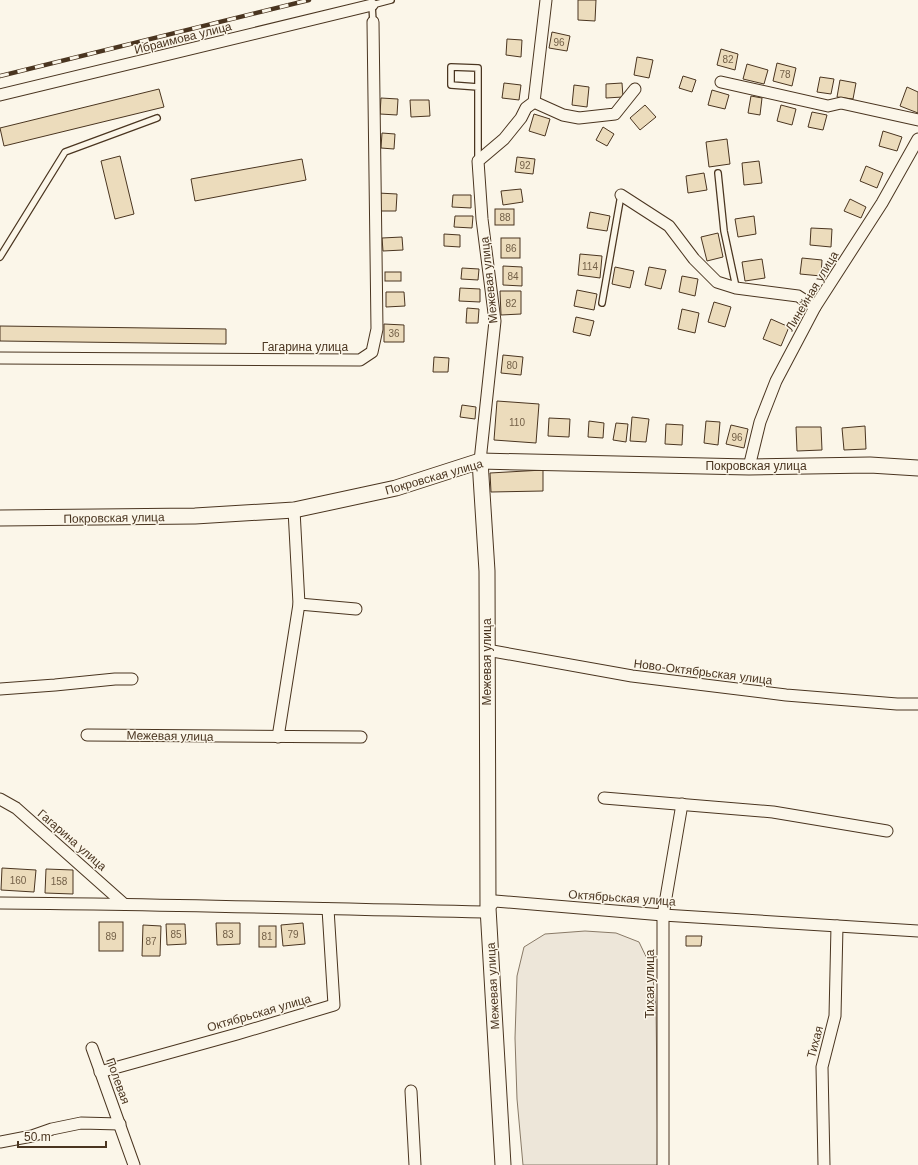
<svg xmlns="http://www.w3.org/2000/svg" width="918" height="1165" font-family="Arial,sans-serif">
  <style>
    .green { fill: #ede6d9; stroke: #887966 }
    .building { fill: #ecdcbc; stroke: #4a3520 }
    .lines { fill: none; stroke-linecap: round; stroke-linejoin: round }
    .lane-casing { stroke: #4a3520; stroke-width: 8 }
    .street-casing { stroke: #4a3520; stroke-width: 13 }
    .secondary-casing { stroke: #4a3520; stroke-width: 17 }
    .lane { stroke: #fbf6e9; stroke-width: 5.5 }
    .street { stroke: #fbf6e9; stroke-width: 11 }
    .secondary { stroke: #fbf6e9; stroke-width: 15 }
    .rail-casing { stroke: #4a3520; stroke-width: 4.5 }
    .rail { stroke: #fbf6e9; stroke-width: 3; stroke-dasharray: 9; stroke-linecap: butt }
    .labels { text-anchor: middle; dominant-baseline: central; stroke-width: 3; stroke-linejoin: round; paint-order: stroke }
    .number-label { font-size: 10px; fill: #725f47 }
    .street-label { font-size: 12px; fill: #4a3520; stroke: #fbf6e9 }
  </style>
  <rect width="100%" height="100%" fill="#fbf6e9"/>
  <path class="green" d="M585,931L616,933L639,942L652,969L656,1007L658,1165H523L517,1099L515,1038L517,976L524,947L545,934Z"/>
  <g class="building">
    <path d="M578,0H596L595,21L578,20Z"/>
    <path d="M552,32L570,36L567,51L549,48Z"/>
    <path d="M507,39L522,40L521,57L506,55Z"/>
    <path d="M721,49L738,54L735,70L717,65Z"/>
    <path d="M637,57L653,60L649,78L634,75Z"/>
    <path d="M777,63L796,68L792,86L773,81Z"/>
    <path d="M747,64L768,70L764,84L743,79Z"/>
    <path d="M683,76L696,80L692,92L679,88Z"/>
    <path d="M820,77L834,79L831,94L817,92Z"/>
    <path d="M840,80L856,83L853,99L837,97Z"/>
    <path d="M504,83L521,85L519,100L502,98Z"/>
    <path d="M622,83L623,97L606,98V84Z"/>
    <path d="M574,85L589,87L587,107L572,105Z"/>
    <path d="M907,87L918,92V113L900,106Z"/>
    <path d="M159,89L164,107L4,146L0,128Z"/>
    <path d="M712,90L729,95L725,109L708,105Z"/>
    <path d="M751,96L762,98L760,115L748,113Z"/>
    <path d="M381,98L398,99L397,115L380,114Z"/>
    <path d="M410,100H429L430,116L411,117Z"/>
    <path d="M645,105L656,117L640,130L630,118Z"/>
    <path d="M781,105L796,109L792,125L777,121Z"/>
    <path d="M812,112L827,115L823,130L808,127Z"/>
    <path d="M534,114L550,119L545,136L529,131Z"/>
    <path d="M603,127L614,134L607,146L596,140Z"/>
    <path d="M883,131L902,137L897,151L879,146Z"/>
    <path d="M382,133L395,134L394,149L381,148Z"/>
    <path d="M727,139L730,164L709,167L706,142Z"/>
    <path d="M120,156L134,214L115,219L101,161Z"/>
    <path d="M517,157L535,159L533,174L515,172Z"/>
    <path d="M302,159L306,180L195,201L191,179Z"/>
    <path d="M759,161L762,183L744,185L742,163Z"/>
    <path d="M866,166L883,173L877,188L860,181Z"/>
    <path d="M704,173L707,190L688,193L686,176Z"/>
    <path d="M521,189L523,202L503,205L501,191Z"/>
    <path d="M378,193L397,194L396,211H378Z"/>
    <path d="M453,195H471V208L452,207Z"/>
    <path d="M850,199L866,207L861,218L844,211Z"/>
    <rect x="495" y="209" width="19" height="16"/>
    <path d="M590,212L610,216L607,231L587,228Z"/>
    <path d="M455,216H473L472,228L454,227Z"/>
    <path d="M754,216L756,234L738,237L735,219Z"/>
    <path d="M811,228L832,229L831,247L810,245Z"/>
    <path d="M718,233L723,257L707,261L701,237Z"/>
    <path d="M444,234L460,235V247L444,246Z"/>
    <path d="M402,237L403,250L383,251L382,238Z"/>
    <rect x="501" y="238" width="19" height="20"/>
    <path d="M580,254L602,256L600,278L578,275Z"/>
    <path d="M802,258L822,260L821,276L800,274Z"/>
    <path d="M762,259L765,278L745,281L742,262Z"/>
    <path d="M503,266L522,267V286L503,285Z"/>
    <path d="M615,267L634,271L630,288L612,284Z"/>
    <path d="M649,267L666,270L661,289L645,285Z"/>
    <path d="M462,268L479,269L478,280L461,279Z"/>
    <rect x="385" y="272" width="16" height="9"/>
    <path d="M682,276L698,279L695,296L679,292Z"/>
    <path d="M460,288L480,289V302L459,301Z"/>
    <path d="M577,290L597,294L594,310L574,306Z"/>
    <path d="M500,291H521V314L501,315Z"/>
    <path d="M386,292H404L405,306L386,307Z"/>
    <path d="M714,302L731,307L725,327L708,322Z"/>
    <path d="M467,308L479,309L478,323H466Z"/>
    <path d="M682,309L699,313L695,333L678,329Z"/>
    <path d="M576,317L594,321L590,336L573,332Z"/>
    <path d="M771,319L789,327L781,346L763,339Z"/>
    <path d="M384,324L404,325V342H384Z"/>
    <path d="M0,326L226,329V344L0,341Z"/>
    <path d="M503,355L523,357L521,375L501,373Z"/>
    <path d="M434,357L449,358L448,372H433Z"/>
    <path d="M497,401L539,404L536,443L494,440Z"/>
    <path d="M462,405L476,407L475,419L460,417Z"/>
    <path d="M632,417L649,419L646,442L630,441Z"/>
    <path d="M549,418L570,419L569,437L548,436Z"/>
    <path d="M589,421L604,423L603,438L588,437Z"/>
    <path d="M706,421L720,422L718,445L704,443Z"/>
    <path d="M616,423L628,424L626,442L613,440Z"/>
    <path d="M666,424L683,425L682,445L665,444Z"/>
    <path d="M731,425L748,429L744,448L726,444Z"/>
    <path d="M865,426L866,449L844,450L842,428Z"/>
    <path d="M796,427H821L822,450L797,451Z"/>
    <path d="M543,470V491L491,492L490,473Z"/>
    <path d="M2,868L36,870L34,892L1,890Z"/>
    <path d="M46,869L73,870V894L45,893Z"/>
    <rect x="99" y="922" width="24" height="29"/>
    <path d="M216,923H240V944L217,945Z"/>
    <path d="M303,923L305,944L283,946L281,925Z"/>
    <path d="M166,924H185L186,944L167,945Z"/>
    <path d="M143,925L161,926L160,956H142Z"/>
    <rect x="259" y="926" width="17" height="21"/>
    <path d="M686,936H702L701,946H686Z"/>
  </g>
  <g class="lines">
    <defs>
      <g id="lane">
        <path d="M373,22L372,5L391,0"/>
        <path d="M478,87L451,85V67L478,68V161"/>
        <path d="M718,173L724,231L736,287"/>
        <path d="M0,257L65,152L157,118"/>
        <path d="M602,303L621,195"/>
      </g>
      <g id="street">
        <path d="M721,82L828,106L841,103L918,120"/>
        <path d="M0,95L372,5"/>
        <path d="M534,102L563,115L579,118L615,114L635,89"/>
        <path d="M621,195L669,226L694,259L717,282L736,288L798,296L815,307"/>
        <path d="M0,358L360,360L372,352L377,329L373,22"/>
        <path d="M480,461L495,321L482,219L478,161L504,139L521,118L526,108L534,102L546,0"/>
        <path d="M749,467L760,422L776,381L804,328L815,307L882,203L918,139"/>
        <path d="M299,604L356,609"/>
        <path d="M487,650L632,676L786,695L897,704H918"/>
        <path d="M0,689L55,685L115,679H132"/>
        <path d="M87,735L361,737"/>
        <path d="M278,737L299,604L294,510"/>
        <path d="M604,798L773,812L887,831"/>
        <path d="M0,799L16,808L124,904"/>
        <path d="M0,903C162,904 323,909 484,912L495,901L663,915L918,931"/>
        <path d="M92,1048L134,1165"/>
        <path d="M100,1072L237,1034L334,1005L328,909"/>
        <path d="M411,1091L415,1165"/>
        <path d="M0,1142L32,1136L52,1129L81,1123L120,1124"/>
        <path d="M663,1165V915L682,804"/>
        <path d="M824,1165L822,1067L835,1016L837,926"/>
      </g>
      <g id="secondary">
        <path d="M480,461L487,571L488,908L503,1165"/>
        <path d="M0,518L195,516L294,510L396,488L480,461L749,467L870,465L918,468"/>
      </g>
    </defs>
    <use href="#lane" class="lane-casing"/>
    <use href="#street" class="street-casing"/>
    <use href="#secondary" class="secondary-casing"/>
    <use href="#lane" class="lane"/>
    <use href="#street" class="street"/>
    <use href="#secondary" class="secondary"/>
    <defs>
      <path id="rail" d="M0,76L309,0"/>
    </defs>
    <use href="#rail" class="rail-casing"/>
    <use href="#rail" class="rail"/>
  </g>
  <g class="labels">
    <g class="number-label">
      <text x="559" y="42">96</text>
      <text x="728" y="59">82</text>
      <text x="785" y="74">78</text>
      <text x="525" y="165">92</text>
      <text x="505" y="217">88</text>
      <text x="511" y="248">86</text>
      <text x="590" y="266">114</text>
      <text x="513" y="276">84</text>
      <text x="511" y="303">82</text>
      <text x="394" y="333">36</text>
      <text x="512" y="365">80</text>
      <text x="517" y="422">110</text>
      <text x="737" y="437">96</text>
      <text x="18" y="880">160</text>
      <text x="59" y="881">158</text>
      <text x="176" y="934">85</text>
      <text x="228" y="934">83</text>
      <text x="293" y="934">79</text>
      <text x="111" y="936">89</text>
      <text x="267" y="936">81</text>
      <text x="151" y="941">87</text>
    </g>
    <g class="street-label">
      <text transform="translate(183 38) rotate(-14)">Ибраимова улица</text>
      <text transform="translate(489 280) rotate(-96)">Межевая улица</text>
      <text transform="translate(812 291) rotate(-59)">Линейная улица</text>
      <text x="305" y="347">Гагарина улица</text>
      <text x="756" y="466">Покровская улица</text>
      <text transform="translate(434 477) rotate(-16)">Покровская улица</text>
      <text transform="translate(114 518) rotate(-1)">Покровская улица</text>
      <text transform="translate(487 662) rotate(-90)">Межевая улица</text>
      <text transform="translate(703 672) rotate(7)">Ново-Октябрьская улица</text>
      <text transform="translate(170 736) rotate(1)">Межевая улица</text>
      <text transform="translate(72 840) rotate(41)">Гагарина улица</text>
      <text transform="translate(622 898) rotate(4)">Октябрьская улица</text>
      <text transform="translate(650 984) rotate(-90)">Тихая улица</text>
      <text transform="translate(493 986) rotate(-93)">Межевая улица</text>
      <text transform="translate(259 1013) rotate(-16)">Октябрьская улица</text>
      <text transform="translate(815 1042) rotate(-75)">Тихая</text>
      <text transform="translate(118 1081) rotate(70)">Полевая</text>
    </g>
  </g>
  <path d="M18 1141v6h88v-6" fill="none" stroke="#4a3520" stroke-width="2"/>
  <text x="24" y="1141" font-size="12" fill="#4a3520" stroke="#fbf6e9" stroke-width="3" paint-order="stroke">50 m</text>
</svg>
